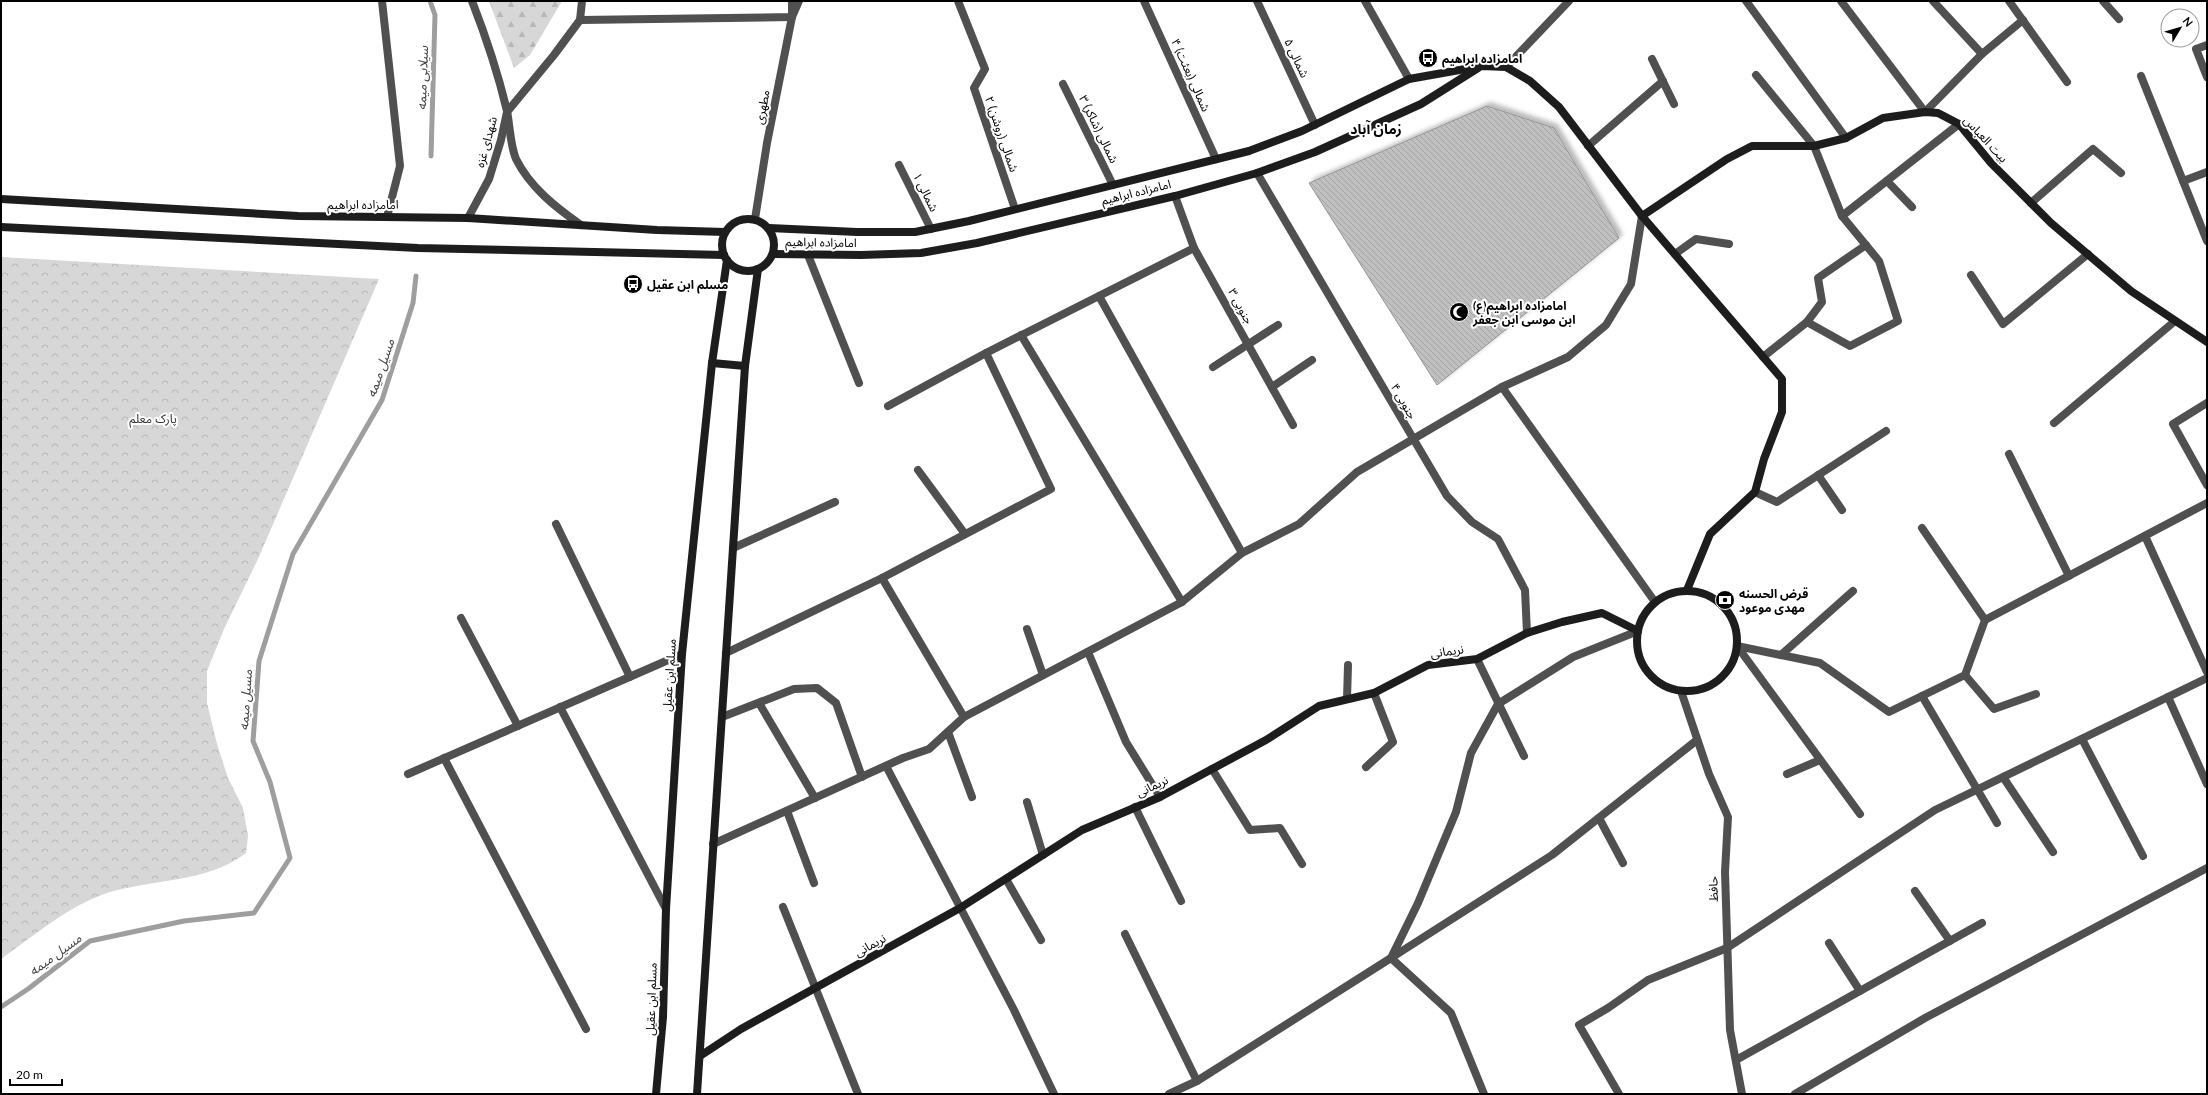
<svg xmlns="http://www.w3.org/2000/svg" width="2208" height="1095" font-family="Lato,'Noto Sans Arabic',sans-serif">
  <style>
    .forest { fill: url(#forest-firs) }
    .park { fill: url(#park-crowns) }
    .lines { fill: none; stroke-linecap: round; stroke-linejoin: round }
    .stream { stroke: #9e9e9e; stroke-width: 5 }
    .building { fill: url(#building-back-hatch); stroke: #949494; filter: url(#shadow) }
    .street { stroke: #505050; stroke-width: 8 }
    .secondary { stroke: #1d1d1d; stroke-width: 8 }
    .labels { text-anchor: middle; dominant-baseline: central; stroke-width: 4; stroke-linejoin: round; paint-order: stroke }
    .street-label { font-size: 12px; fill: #000; stroke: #fff }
    .poi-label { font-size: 12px; font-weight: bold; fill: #000; stroke: #fff; text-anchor: start }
    .park-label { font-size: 12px; fill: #2e2e2e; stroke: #fff }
    .water-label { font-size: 13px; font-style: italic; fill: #3f3f3f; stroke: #fff }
    .quarter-label { font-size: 14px; font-weight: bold; fill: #000; stroke: #fff }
  </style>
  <defs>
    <pattern id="forest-firs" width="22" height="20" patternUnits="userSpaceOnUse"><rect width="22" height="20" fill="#d7d7d7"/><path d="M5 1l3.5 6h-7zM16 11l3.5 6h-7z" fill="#b7b7b7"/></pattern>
    <pattern id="park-crowns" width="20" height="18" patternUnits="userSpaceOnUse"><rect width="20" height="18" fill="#d7d7d7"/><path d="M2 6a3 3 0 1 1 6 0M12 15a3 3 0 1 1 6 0" fill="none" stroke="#b7b7b7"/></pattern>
    <pattern id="building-back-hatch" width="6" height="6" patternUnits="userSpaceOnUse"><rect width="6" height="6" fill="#c0c0c0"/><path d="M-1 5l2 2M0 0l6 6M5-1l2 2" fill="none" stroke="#a3a3a3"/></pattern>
    <filter id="shadow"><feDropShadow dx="3.5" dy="-3.5" stdDeviation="2" flood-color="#0004"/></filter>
  </defs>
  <rect width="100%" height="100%" fill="#fff"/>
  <path class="forest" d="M489,1H562L530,55L514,68Z"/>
  <path class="park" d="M1,257L379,279L258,559L224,629L207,671V703L217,744L228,778L243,808L248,836L246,853C207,883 152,879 107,893C68,906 34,936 1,959Z"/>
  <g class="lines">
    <g class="stream">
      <path d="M430,1L435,15L431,156"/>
      <path d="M1,1007L28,989L90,941L184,921L254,913L290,858L270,782L253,741L259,661L293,554L382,400L413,303L416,276"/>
    </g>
  </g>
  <path class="building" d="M1487,106L1554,128L1619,238L1437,385L1309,183Z"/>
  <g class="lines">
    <g class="street">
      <path d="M382,1L400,166L387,217"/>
      <path d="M472,1C486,37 498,73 507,111C510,126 510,145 516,159C530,187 555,207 581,225"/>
      <path d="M958,1L985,69L974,88L1015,209"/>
      <path d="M1144,1L1216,159"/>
      <path d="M1257,1L1315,125"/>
      <path d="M1365,1L1409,79"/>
      <path d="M1746,1L1846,138"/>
      <path d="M1841,1L1925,112L1982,54L2023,20"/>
      <path d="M1933,1L1982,54"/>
      <path d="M2009,1L2067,82"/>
      <path d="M2103,1L2119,19"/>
      <path d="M580,20L792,17V1"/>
      <path d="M2207,45L2196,49L2207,77"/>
      <path d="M1652,59L1674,104"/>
      <path d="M1506,67L1569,1"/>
      <path d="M1756,75L1814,146L1842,216"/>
      <path d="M2141,76L2207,241"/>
      <path d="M1063,84L1113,185"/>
      <path d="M1588,146L1663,81"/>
      <path d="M899,165L931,229"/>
      <path d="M1257,173L1447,496L1472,522L1498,539L1525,590L1527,633"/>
      <path d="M1887,181L1912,207"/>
      <path d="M2183,181L2207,172"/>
      <path d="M1175,196L1194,248L1293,425"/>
      <path d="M2031,203L2093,149L2121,173"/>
      <path d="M468,218L489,179L501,140L507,112L554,55L580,20L582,1"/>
      <path d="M755,219L767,143L792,17L799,1"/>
      <path d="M1675,254L1696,239L1729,244"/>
      <path d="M808,255L859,383"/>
      <path d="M1971,275L2003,324L2088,254"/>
      <path d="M1099,296L1242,553"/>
      <path d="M1807,322L1822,302L1818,278L1866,245"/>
      <path d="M1021,335L1182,602"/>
      <path d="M1763,357L1807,322L1850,346L1898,321L1879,261L1842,216L1959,124"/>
      <path d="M1213,367L1278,325"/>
      <path d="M1272,387L1312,360"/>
      <path d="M1502,387L1655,602"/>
      <path d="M2207,403L2173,424L2207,485"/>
      <path d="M888,406L986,353L1194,248"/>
      <path d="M2054,423L2175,321"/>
      <path d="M2009,454L2069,576"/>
      <path d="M918,470L965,534"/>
      <path d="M1818,475L1842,510"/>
      <path d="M1755,492L1777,502L1886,431"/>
      <path d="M556,524L630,677"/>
      <path d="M1922,528L1985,620"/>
      <path d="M2145,536L2207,672"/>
      <path d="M733,548L835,502"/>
      <path d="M461,618L518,726"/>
      <path d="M1027,629L1043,675"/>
      <path d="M1737,646L1820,663L1889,712L1965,675L1985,620L2207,503"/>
      <path d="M1737,646L1860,814"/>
      <path d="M1088,652L1126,742L1160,797"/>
      <path d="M726,653L882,578L1051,489L986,353"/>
      <path d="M1781,655L1853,591"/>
      <path d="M1477,659L1524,756"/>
      <path d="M1965,675L1994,709L2036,694"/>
      <path d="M1681,691L1709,774L1728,817L1725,872L1730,1030L1742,1094"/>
      <path d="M1922,696L1997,823"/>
      <path d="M2168,697L2207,784"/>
      <path d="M1347,699L1348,665"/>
      <path d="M759,703L815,798"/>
      <path d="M560,707L666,909"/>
      <path d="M722,717L794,689L817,688L836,703L862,777"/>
      <path d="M964,717L1182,602L1242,553L1299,524L1357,472L1502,387L1568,357L1606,325L1631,284L1642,216"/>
      <path d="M948,732L972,797"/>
      <path d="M2082,739L2143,856"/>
      <path d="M444,758L586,1029"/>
      <path d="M886,766L1014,1010L1054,1094"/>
      <path d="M1366,767L1393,742L1374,693"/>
      <path d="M1212,769L1250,830L1280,828L1302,864"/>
      <path d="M408,774L682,654"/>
      <path d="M1787,774L1820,760"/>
      <path d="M2003,777L2053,852"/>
      <path d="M1027,802L1043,855"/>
      <path d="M1135,807L1181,901"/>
      <path d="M787,811L814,883"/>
      <path d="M1599,818L1623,863"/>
      <path d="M713,844L903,758L929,749L964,717L882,578"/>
      <path d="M1006,879L1041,940"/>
      <path d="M1915,891L1950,941"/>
      <path d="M783,907L858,1094"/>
      <path d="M1125,934L1197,1081"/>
      <path d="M1829,943L1860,991"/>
      <path d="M1736,1060L1982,923"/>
      <path d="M1169,1094L1197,1081L1391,958L1418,903L1456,812L1471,753L1498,704L1573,657L1638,631"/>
      <path d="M1484,1094L1451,1013L1391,958L1552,855L1697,740"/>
      <path d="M1619,1094L1579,1025L1608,1008L1648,980L1727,948L1935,810L2207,678"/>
      <path d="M1795,1094L1925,1018L2207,868"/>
    </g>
    <g class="secondary">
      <path d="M1,199L298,216L468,218L657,230L725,232"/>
      <path d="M1642,216L1727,159L1752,146H1814L1846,138L1883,118L1925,112L1938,113L1959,124L1991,163L2051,223L2131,291L2207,342"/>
      <circle cx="748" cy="245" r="26"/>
      <path d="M1,227L418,248L724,255"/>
      <path d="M769,228L857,232H915L969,221L1249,151L1302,131L1409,79L1482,66L1506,67L1530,81L1559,107L1642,216L1782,379V412L1764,459L1755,492L1710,534L1687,590"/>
      <path d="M773,254L861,255L921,253L977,243L1175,196L1257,173L1315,152L1421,104L1478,68"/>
      <path d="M712,363L745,366"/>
      <circle cx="1687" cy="641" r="50"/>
      <path d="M700,1056L741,1029L960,908L1082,830L1160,797L1266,740L1319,706L1374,693L1428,665L1477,659L1527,633L1562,622L1602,613L1638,631"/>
      <path d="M656,1094L663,1017L666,909L682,654L712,363L727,260"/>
      <path d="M697,1094L745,366L758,269"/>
    </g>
  </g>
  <defs>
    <symbol id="bus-disc" viewBox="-11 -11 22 22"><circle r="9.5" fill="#000" stroke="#fff"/><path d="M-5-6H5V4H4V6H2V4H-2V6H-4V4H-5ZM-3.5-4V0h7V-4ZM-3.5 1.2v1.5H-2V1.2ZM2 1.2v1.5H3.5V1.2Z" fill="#fff"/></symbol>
    <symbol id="mosque-disc" viewBox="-11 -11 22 22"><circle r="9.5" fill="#000" stroke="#fff"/><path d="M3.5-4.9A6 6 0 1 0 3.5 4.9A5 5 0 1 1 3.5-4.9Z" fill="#fff"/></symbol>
    <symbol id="bank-disc" viewBox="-11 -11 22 22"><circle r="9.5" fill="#000" stroke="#fff"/><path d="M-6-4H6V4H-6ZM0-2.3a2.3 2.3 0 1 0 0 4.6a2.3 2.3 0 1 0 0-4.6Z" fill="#fff"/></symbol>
  </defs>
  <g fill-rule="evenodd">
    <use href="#bus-disc" x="1417" y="47" width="22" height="22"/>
    <use href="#bus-disc" x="622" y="273" width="22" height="22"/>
    <use href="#mosque-disc" x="1448" y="301" width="22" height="22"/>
    <use href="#bank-disc" x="1714" y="589" width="22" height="22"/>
  </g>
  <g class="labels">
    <g class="street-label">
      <text transform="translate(1297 58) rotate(65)">۵ شمالی</text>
      <text transform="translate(1191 75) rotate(66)">۴ شمالی (بعثت)</text>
      <text transform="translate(762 107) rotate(-79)">مطهری</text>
      <text transform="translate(1099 129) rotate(64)">۳ شمالی (شاکر)</text>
      <text transform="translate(1002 134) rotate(71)">۲ شمالی (روشن)</text>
      <text transform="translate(1986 139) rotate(47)">بیت العباس</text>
      <text transform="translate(486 142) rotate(-75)">شهدای غزه</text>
      <text transform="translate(926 192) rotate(64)">۱ شمالی</text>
      <text transform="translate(1136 192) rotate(-14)">امامزاده ابراهیم</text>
      <text x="363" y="204">امامزاده ابراهیم</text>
      <text transform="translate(821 242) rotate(1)">امامزاده ابراهیم</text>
      <text transform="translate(1241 306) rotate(61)">۳ جنوبی</text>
      <text transform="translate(1404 401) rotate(60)">۴ جنوبی</text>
      <text transform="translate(1447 651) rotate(-8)">نریمانی</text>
      <text transform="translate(669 675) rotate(-86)">مسلم ابن عقیل</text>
      <text transform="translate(1152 786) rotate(-25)">نریمانی</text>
      <text transform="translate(1713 889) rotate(-91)">حافظ</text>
      <text transform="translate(870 945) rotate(-29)">نریمانی</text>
      <text transform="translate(651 999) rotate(-88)">مسلم ابن عقیل</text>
    </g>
    <g class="poi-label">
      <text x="1442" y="58">امامزاده ابراهیم</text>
      <text x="647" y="284">مسلم ابن عقیل</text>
      <text x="1473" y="305">(ع)امامزاده ابراهیم<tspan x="1473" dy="14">ابن موسی ابن جعفر</tspan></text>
      <text x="1739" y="593">قرض الحسنه<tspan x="1739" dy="14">مهدی موعود</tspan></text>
    </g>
    <g class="park-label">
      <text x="153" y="418">پارک معلم</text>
    </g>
    <g class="water-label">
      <text transform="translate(422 78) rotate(-88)">سیلابی میمه</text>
      <text transform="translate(380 368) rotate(-71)">مسیل میمه</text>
      <text transform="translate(245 700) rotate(-86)">مسیل میمه</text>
      <text transform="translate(55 954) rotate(-36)">مسیل میمه</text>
    </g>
    <g class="quarter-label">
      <text x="1376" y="128">زمان آباد</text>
    </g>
  </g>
  <rect width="2208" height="1095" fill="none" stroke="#000000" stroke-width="4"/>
  <g transform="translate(2180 28) rotate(52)"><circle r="19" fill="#ffffff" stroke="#999999"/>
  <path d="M0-3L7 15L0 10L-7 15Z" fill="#000000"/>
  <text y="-6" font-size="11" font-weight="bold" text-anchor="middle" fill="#000000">N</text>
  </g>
  <path d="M10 1079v6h52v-6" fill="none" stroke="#000000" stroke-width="2"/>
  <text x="16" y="1079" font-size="12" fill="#000000" stroke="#ffffff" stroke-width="3" paint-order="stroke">20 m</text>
</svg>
